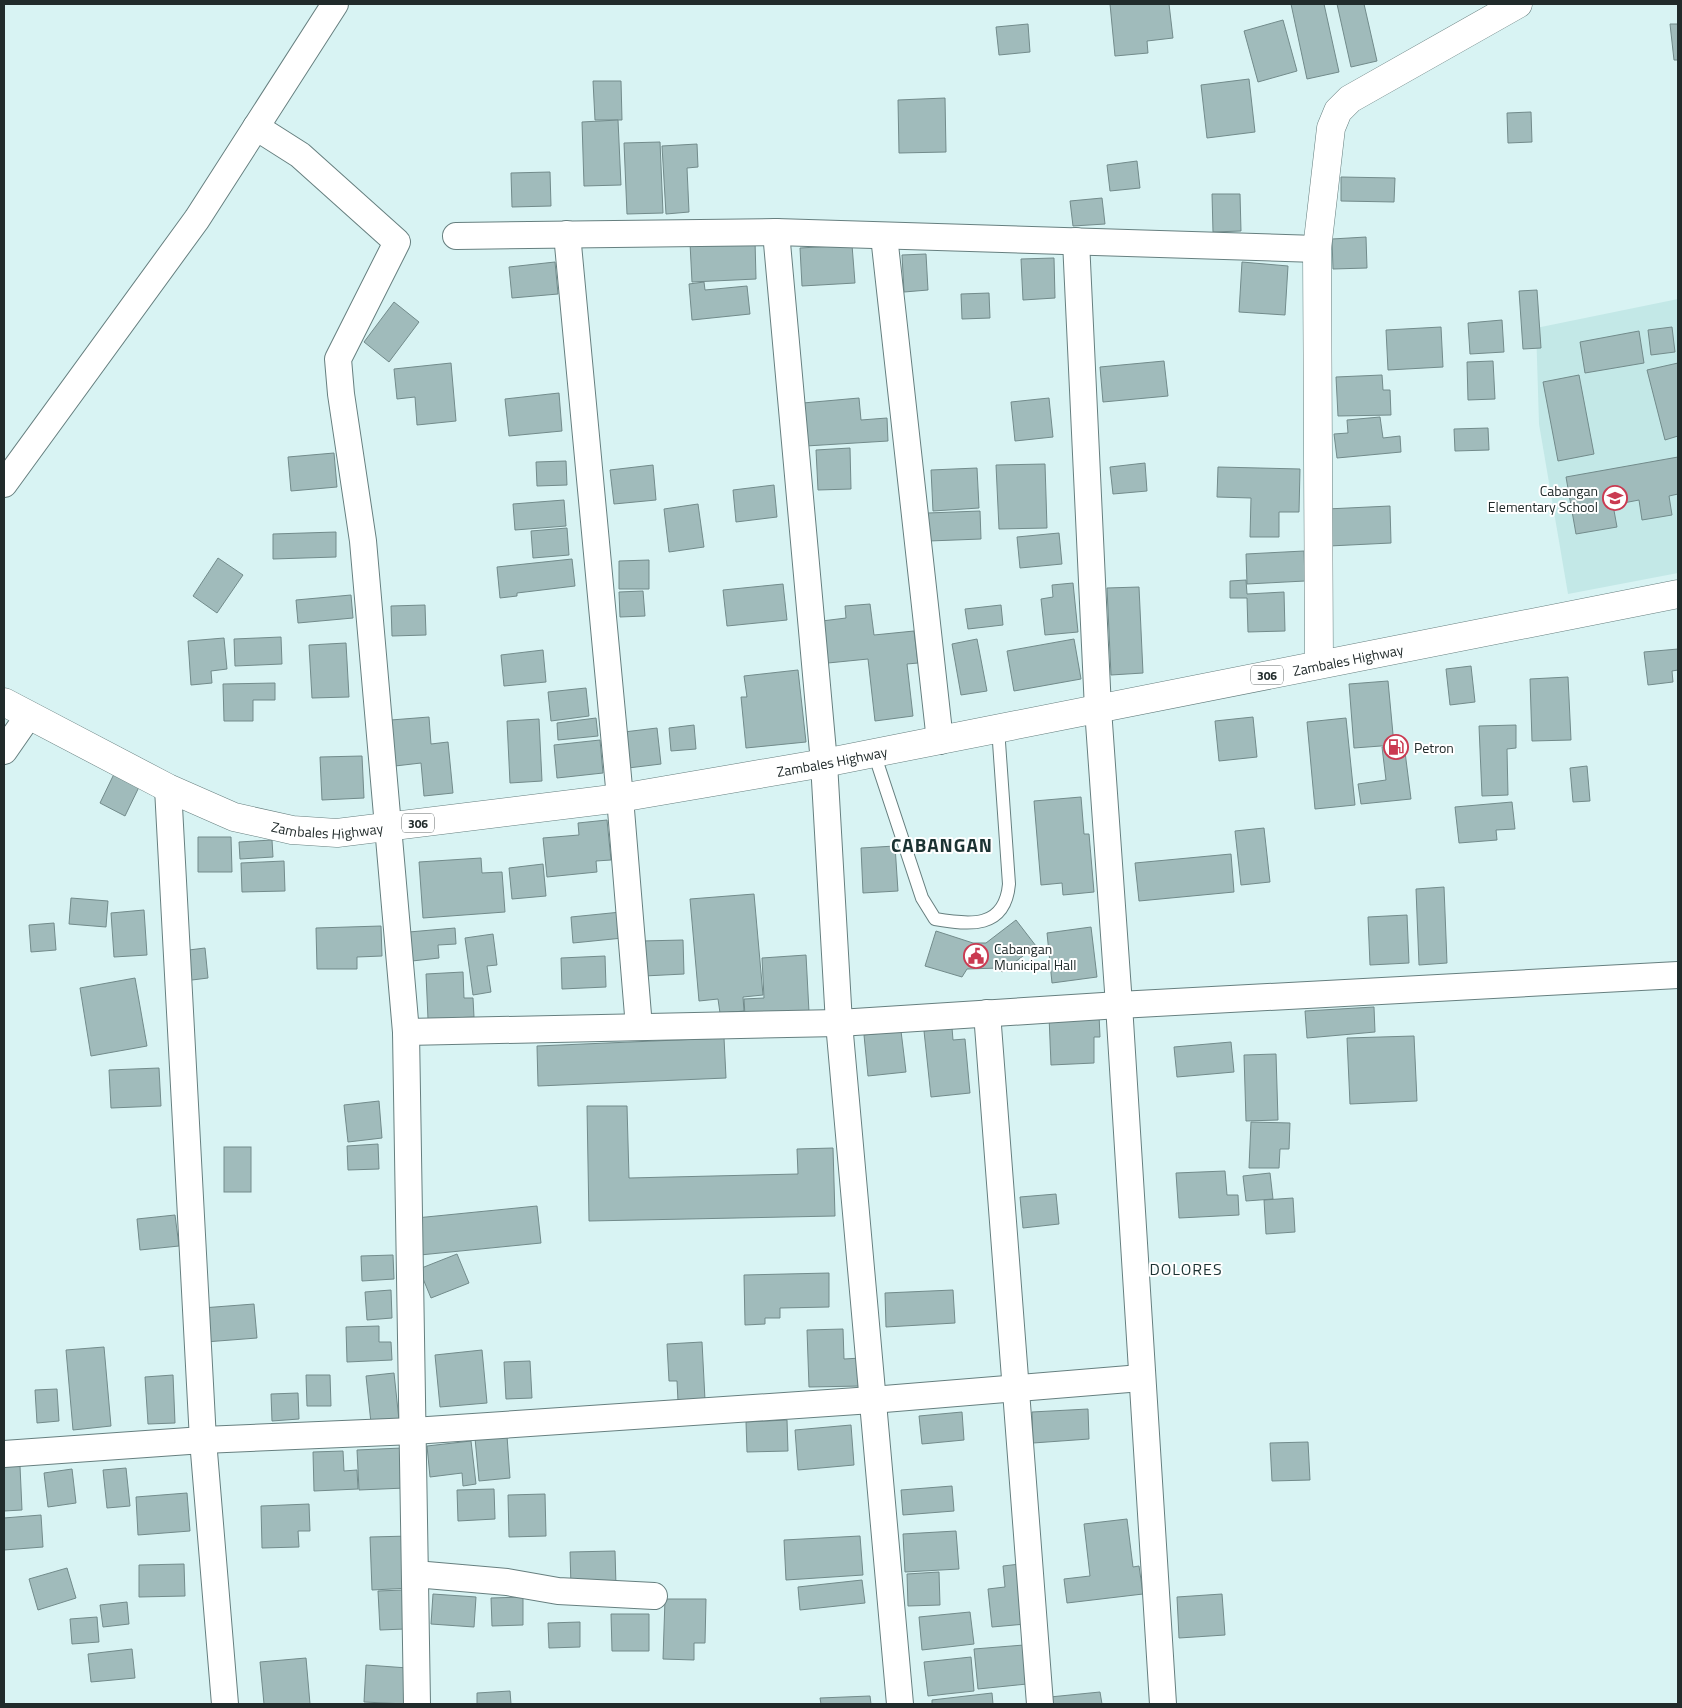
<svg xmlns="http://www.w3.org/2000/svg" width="1682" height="1708" font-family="'Titillium Web',sans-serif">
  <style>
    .built { fill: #c3e8e7 }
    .building { fill: #a0bbbb; stroke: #728b8b }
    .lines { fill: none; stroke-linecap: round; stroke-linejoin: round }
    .service-casing { stroke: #667f7f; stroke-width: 14 }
    .minor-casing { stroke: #667f7f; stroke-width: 28 }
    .tertiary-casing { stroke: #667f7f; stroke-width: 29 }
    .primary-casing { stroke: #667f7f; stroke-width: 29 }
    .service { stroke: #fff; stroke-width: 12 }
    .minor { stroke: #fff; stroke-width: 26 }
    .tertiary { stroke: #fff; stroke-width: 28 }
    .primary { stroke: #fff; stroke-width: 28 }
    .labels { text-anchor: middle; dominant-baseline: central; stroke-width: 4; stroke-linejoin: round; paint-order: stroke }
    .shield { fill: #fff; stroke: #646b6b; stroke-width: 1 }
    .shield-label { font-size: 12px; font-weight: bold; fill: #212b2b }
    .poi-label { font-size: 14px; fill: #212b2b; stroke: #fff; text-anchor: start }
    .street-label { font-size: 14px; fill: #212b2b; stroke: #fff }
    .quarter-label { font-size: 16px; letter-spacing: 1px; fill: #1b3232; stroke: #fff }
    .district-label { font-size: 19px; font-weight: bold; letter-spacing: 1px; fill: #1b3232; stroke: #fff }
  </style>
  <rect width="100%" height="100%" fill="#d8f3f3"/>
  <path class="built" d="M1678,299V573L1568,594L1539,424L1536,328Z"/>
  <g class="building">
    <path d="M1110,4H1169L1173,38L1147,41L1148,53L1115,56Z"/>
    <path d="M1291,4H1324L1339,72L1307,79Z"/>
    <path d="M1337,4H1364L1377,61L1351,67Z"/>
    <path d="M1283,20L1297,71L1258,82L1244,31Z"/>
    <path d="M1028,24L1030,52L999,55L996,27Z"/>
    <path d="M1670,24H1678V60H1674Z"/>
    <path d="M1249,79L1255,132L1207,138L1201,85Z"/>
    <path d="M593,81H621L622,120H595Z"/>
    <path d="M945,98L946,152L899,153L898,100Z"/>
    <path d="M1531,112L1532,142L1508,143L1507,113Z"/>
    <path d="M618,120L621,185L584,186L582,122Z"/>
    <path d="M660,142L663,213L627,214L624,143Z"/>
    <path d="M697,144L698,167L687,168L689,212L666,214L662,146Z"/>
    <path d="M1137,161L1140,188L1110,191L1107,165Z"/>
    <path d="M550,172L551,206L512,207L511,173Z"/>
    <path d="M1341,177L1395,178L1394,202L1341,201Z"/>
    <path d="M1212,194H1240L1241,231L1213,232Z"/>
    <path d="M1102,198L1105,224L1073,226L1070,201Z"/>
    <path d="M1366,237L1367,268L1333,269L1332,239Z"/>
    <path d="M755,240L756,279L692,282L690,243Z"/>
    <path d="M852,245L855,283L802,286L800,248Z"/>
    <path d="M926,254L928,290L904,292L902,255Z"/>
    <path d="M1054,258L1055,298L1023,300L1021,259Z"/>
    <path d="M555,262L558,294L512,298L509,267Z"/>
    <path d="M1242,262L1288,266L1285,315L1239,312Z"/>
    <path d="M704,282L705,290L747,286L750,314L692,320L689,284Z"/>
    <path d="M1537,290L1541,348L1523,349L1519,291Z"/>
    <path d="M989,293L990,318L962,319L961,294Z"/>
    <path d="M394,302L419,322L389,362L364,342Z"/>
    <path d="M1502,320L1504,352L1470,354L1468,323Z"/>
    <path d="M1441,327L1443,367L1388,370L1386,330Z"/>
    <path d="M1672,327L1675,352L1651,355L1648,330Z"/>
    <path d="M1639,331L1644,363L1585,373L1580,342Z"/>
    <path d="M1164,361L1168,396L1103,402L1100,367Z"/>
    <path d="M1493,361L1495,399L1468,400L1467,362Z"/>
    <path d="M451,363L456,421L417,425L415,397L397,399L394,369Z"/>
    <path d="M1678,363V436L1665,440L1647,370Z"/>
    <path d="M1382,375L1383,390H1390L1391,415L1338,416L1336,377Z"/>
    <path d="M1579,375L1594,454L1558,461L1543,382Z"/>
    <path d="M559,393L562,431L509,436L505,399Z"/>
    <path d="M859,398L861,420L887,418L888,441L806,446L803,403Z"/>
    <path d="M1049,398L1053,437L1015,441L1011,402Z"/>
    <path d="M1380,417L1383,438L1400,436L1401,452L1337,458L1334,434L1348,433L1347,420Z"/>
    <path d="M1488,428L1489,450L1455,451L1454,429Z"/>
    <path d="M850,448L851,489L818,490L816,450Z"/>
    <path d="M334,453L337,487L291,491L288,457Z"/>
    <path d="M1678,457V494L1669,496L1672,515L1642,520L1639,500L1613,505L1617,527L1576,534L1566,477Z"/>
    <path d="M566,461L567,485L537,486L536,462Z"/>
    <path d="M1145,463L1147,491L1113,494L1110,467Z"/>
    <path d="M1045,464L1047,528L999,529L996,465Z"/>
    <path d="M653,465L656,500L614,504L610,470Z"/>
    <path d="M1218,467L1300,469L1299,512H1279V537H1250L1251,498L1217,497Z"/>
    <path d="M977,468L979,508L933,511L931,470Z"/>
    <path d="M774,485L777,517L736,522L733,490Z"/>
    <path d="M564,500L566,526L515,530L513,504Z"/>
    <path d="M698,504L704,547L669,552L664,509Z"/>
    <path d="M1390,506L1391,543L1329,546L1327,509Z"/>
    <path d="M980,511L981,539L929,541L928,513Z"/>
    <path d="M567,528L569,555L533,558L531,531Z"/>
    <path d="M336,532V557L273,559V534Z"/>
    <path d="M1059,533L1062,564L1020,568L1017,537Z"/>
    <path d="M1304,551L1305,581L1247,584L1246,554Z"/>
    <path d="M218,558L243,575L217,613L193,596Z"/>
    <path d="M572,559L575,586L517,593V596L500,598L497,567Z"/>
    <path d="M649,560V589H619V561Z"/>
    <path d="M1246,580L1247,594L1284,592L1285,631L1248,632L1247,598H1230V581Z"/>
    <path d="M1073,583L1078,632L1045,635L1041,599L1053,597L1052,585Z"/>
    <path d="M783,584L787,620L727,626L723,590Z"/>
    <path d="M1139,587L1143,673L1111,675L1107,588Z"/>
    <path d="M643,591L645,616L620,617L619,592Z"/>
    <path d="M351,595L353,618L298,623L296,600Z"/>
    <path d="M870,604L874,635L914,631L918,663L907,664L913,716L875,721L868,659L828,663L822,621L846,618L845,606Z"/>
    <path d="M425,605L426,635L392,636L391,606Z"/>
    <path d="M1001,605L1003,625L968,629L965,609Z"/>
    <path d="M281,637L282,664L235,666L234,639Z"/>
    <path d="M224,638L227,669L211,671L212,683L191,685L188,641Z"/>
    <path d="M977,639L987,691L961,695L952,644Z"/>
    <path d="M1074,639L1081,679L1014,691L1007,651Z"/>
    <path d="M346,643L349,697L312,698L309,645Z"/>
    <path d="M1678,649V670L1672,671L1673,682L1648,685L1644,652Z"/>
    <path d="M543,650L546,682L504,686L501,655Z"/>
    <path d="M1471,666L1475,702L1450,705L1446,669Z"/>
    <path d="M798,670L806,742L746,748L741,697H747L744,676Z"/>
    <path d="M1568,677L1571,740L1532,741L1530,679Z"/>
    <path d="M1388,681L1394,745L1354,748L1349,684Z"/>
    <path d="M275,683V700H253V721H224L223,684Z"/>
    <path d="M586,688L589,716L551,721L548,692Z"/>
    <path d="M429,717L431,744L448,742L453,793L424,796L421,763L395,766L391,720Z"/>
    <path d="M1253,717L1257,757L1219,761L1215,721Z"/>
    <path d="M596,718L598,736L558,740L557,723Z"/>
    <path d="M1346,718L1355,805L1315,809L1307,722Z"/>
    <path d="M539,719L542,781L510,783L507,721Z"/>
    <path d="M694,725L696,749L671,751L669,728Z"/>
    <path d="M1516,725V748L1507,749L1508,795L1482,796L1479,726Z"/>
    <path d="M657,728L661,764L628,768L624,732Z"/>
    <path d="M600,740L603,773L557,778L554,745Z"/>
    <path d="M1404,744L1411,799L1361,804L1358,784L1386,780L1382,747Z"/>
    <path d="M362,756L364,798L322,800L320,757Z"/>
    <path d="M1587,766L1590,801L1573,802L1570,768Z"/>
    <path d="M114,774L139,787L125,816L100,803Z"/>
    <path d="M1081,797L1084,834H1089L1094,892L1063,895L1062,883L1041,885L1034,801Z"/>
    <path d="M1512,802L1515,829L1496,830L1497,840L1459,843L1455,807Z"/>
    <path d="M607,820L611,860L596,861L597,872L547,877L543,838L579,835L578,823Z"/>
    <path d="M1264,828L1270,882L1241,885L1235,831Z"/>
    <path d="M198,837H231L232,872H198Z"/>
    <path d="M272,840L273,857L240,859L239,842Z"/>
    <path d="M895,846L898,891L863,893L861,848Z"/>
    <path d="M1231,854L1234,892L1139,901L1135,863Z"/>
    <path d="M481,858L482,873L502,872L505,912L423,918L419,862Z"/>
    <path d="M284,861L285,891L242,892L241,863Z"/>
    <path d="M543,864L546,896L512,899L509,868Z"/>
    <path d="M1444,887L1447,963L1419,965L1416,889Z"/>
    <path d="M754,894L763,995L743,997L744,1011L720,1013L718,999L699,1001L690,899Z"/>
    <path d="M71,898L108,901L106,927L69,924Z"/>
    <path d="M144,910L147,955L114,957L111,913Z"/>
    <path d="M621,912L623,938L573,943L571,917Z"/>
    <path d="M1407,915L1409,963L1370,965L1368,917Z"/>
    <path d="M1016,920L1036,946L1002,972L999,968L967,969L962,977L925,966L936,931L973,943H986Z"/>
    <path d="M54,923L56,950L31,952L29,925Z"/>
    <path d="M381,926L382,956L357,957V969H317L316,928Z"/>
    <path d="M1091,927L1097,977L1052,983L1047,933Z"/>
    <path d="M455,928L456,944L438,945L439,958L412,961L409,932Z"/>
    <path d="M493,934L497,965L487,966L491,992L473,995L465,938Z"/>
    <path d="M683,940L684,974L644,976L642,941Z"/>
    <path d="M205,948L208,978L184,981L181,951Z"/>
    <path d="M806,955L809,1012L745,1016L744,999L764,998L762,958Z"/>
    <path d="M605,956L606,987L562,989L561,958Z"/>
    <path d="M463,972L464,998H473L474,1017L428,1019L426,974Z"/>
    <path d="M135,978L147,1046L91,1056L80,988Z"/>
    <path d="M1374,1007L1375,1032L1307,1038L1305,1011Z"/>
    <path d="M1099,1015L1100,1037H1094V1063L1051,1065L1049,1016Z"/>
    <path d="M952,1028L953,1040L965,1039L970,1093L931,1097L924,1031Z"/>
    <path d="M901,1031L906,1072L868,1076L864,1035Z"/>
    <path d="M1414,1036L1417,1101L1350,1104L1347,1038Z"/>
    <path d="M724,1038L726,1078L538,1086L537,1046Z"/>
    <path d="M1231,1042L1234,1072L1177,1077L1174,1047Z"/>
    <path d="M1276,1054L1278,1120L1246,1121L1244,1055Z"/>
    <path d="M159,1068L161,1106L111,1108L109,1070Z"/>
    <path d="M379,1101L382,1138L348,1142L344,1105Z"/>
    <path d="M587,1106H627L629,1178L798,1174L797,1149L833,1148L835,1216L589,1221Z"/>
    <path d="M1251,1122L1290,1123L1289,1149H1280L1279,1168H1249Z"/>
    <path d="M378,1144L379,1169L348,1170L347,1146Z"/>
    <rect x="224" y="1147" width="27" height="45"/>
    <path d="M1225,1171L1227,1195H1238L1239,1215L1179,1218L1176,1173Z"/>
    <path d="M1270,1173L1273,1199L1246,1201L1243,1176Z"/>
    <path d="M1056,1194L1059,1224L1023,1228L1020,1197Z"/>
    <path d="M1293,1198L1295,1232L1266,1234L1264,1200Z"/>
    <path d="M537,1206L541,1243L420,1255L416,1218Z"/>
    <path d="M175,1215L179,1246L140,1250L137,1219Z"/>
    <path d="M457,1254L469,1283L431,1298L419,1269Z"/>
    <path d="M393,1255L394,1279L362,1281L361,1256Z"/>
    <path d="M829,1273V1307L780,1308V1318H765V1324L745,1325L744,1275Z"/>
    <path d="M391,1290L392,1318L367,1320L365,1292Z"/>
    <path d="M953,1290L955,1323L886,1327L885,1293Z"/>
    <path d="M254,1304L257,1338L205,1342L202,1308Z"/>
    <path d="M379,1326V1342H391L392,1360L347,1362L346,1327Z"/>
    <path d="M843,1329L844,1359L861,1358L862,1386L809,1387L807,1330Z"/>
    <path d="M702,1342L705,1400L678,1401L677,1381H669L667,1344Z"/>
    <path d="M104,1347L111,1426L73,1430L66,1350Z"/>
    <path d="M482,1350L487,1403L440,1407L435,1355Z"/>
    <path d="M530,1361L532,1398L506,1399L504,1362Z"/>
    <path d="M394,1373L399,1420L371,1423L366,1376Z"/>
    <path d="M173,1375L175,1423L148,1424L145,1377Z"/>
    <path d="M306,1375H330L331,1406H307Z"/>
    <path d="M57,1389L59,1421L37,1423L35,1390Z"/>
    <path d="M298,1393L299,1419L272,1421L271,1394Z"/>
    <path d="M1088,1409L1089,1439L1033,1443L1032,1412Z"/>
    <path d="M962,1412L964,1440L922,1444L919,1416Z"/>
    <path d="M787,1420L788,1451L747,1452L746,1422Z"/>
    <path d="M851,1425L854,1465L798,1470L795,1430Z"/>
    <path d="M507,1436L510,1478L479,1481L475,1438Z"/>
    <path d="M471,1441L476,1484L463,1486L462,1473L430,1477L427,1446Z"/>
    <path d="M1308,1442L1310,1480L1272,1481L1270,1443Z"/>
    <path d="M402,1448L405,1488L359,1490L357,1450Z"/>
    <path d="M343,1451L344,1471L357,1470L358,1489L314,1491L313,1452Z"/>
    <path d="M20,1466L22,1510L4,1511V1467Z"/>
    <path d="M126,1468L130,1506L107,1508L103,1470Z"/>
    <path d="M72,1469L76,1503L48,1507L44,1473Z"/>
    <path d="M952,1486L954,1511L903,1515L901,1490Z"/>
    <path d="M494,1489L495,1519L458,1521L457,1490Z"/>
    <path d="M187,1493L190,1531L138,1535L136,1497Z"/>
    <path d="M545,1494L546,1536L509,1537L508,1495Z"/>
    <path d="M309,1504L310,1531H298L299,1547L262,1548L261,1506Z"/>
    <path d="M41,1515L43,1547L4,1550V1518Z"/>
    <path d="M1127,1519L1133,1567L1139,1566L1143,1594L1067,1603L1064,1579L1090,1576L1084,1524Z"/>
    <path d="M956,1531L959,1569L905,1572L903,1534Z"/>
    <path d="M410,1536L412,1588L372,1590L370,1537Z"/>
    <path d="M860,1536L863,1575L786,1580L784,1540Z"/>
    <path d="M615,1551L616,1586L571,1587L570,1552Z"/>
    <path d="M184,1564L185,1596L139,1597V1565Z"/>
    <path d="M1020,1564L1026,1624L992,1627L988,1589L1005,1587L1003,1566Z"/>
    <path d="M67,1568L76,1598L38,1610L29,1579Z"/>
    <path d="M939,1572L940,1605L908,1606L907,1574Z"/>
    <path d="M862,1580L865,1603L800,1610L798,1587Z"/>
    <path d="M404,1590L405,1629L380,1630L378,1591Z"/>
    <path d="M433,1594L476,1597L474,1627L431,1624Z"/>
    <path d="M1222,1594L1225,1635L1179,1638L1177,1597Z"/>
    <path d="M523,1597V1625L492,1626L491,1598Z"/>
    <path d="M665,1599H706L705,1643H694V1660L663,1659Z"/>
    <path d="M127,1602L129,1624L103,1627L100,1605Z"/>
    <path d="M970,1612L974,1644L922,1650L919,1617Z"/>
    <path d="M611,1614H649V1651H612Z"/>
    <path d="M97,1617L99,1642L72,1644L70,1619Z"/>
    <path d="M580,1622V1647L549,1648L548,1623Z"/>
    <path d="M1024,1645L1027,1684L978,1689L974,1649Z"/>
    <path d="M132,1649L135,1678L91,1682L88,1654Z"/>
    <path d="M971,1657L974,1691L928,1696L924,1662Z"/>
    <path d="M306,1658L310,1704H264L260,1662Z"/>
    <path d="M366,1665L408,1668L406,1704L364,1702Z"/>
    <path d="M510,1691L511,1704H477V1693Z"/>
    <path d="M1100,1692L1102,1704H1051L1050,1697Z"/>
    <path d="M992,1693L993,1704H932V1700Z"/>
    <path d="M870,1696L871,1704H821L820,1698Z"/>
  </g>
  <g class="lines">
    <defs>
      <path id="service" d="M874,753L922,898L935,919C970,925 1005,929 1009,884L998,728"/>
      <g id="minor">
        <path d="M256,127L300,155L397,242L338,359L341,394L363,541L406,1032L417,1704"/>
        <path d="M776,232L824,763L839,1023L900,1704"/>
        <path d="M567,234L620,798L639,1027"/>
        <path d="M456,236L776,232L1317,249"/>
        <path d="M884,236L940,741"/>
        <path d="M1076,241L1098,709L1119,1005L1163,1704"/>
        <path d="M4,484L197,219L335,4"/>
        <path d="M4,751L29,715"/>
        <path d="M168,788L203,1440L225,1704"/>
        <path d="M987,1013L1040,1704"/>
        <path d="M406,1032L839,1023L1119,1005L1678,975"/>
        <path d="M4,1454L203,1440L413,1431L872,1400L1141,1378"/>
        <path d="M415,1574L507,1582L558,1591L654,1596"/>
      </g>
      <path id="tertiary" d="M1319,664L1317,249L1331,128L1338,111L1350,99L1518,4"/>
      <g id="primary">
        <path id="s1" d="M4,702L168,788L234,817L292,830L337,833L620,798L824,763L1678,594"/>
      </g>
    </defs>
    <use href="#service" class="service-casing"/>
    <use href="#minor" class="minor-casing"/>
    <use href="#tertiary" class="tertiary-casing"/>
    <use href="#primary" class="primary-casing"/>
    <use href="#service" class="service"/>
    <use href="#minor" class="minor"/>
    <use href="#tertiary" class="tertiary"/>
    <use href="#primary" class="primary"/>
  </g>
  <defs>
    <symbol id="school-ring" viewBox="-11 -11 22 22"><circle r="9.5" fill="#fff" stroke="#ca3a51" stroke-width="1.5"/><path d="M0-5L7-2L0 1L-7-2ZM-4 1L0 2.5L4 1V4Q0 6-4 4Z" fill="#ca3a51"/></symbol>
    <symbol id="fuel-ring" viewBox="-11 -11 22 22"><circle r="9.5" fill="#fff" stroke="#ca3a51" stroke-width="1.5"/><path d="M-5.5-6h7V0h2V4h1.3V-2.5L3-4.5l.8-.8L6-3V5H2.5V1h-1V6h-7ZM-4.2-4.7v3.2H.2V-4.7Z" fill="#ca3a51"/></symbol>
    <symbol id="civic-ring" viewBox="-11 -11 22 22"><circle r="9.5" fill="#fff" stroke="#ca3a51" stroke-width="1.5"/><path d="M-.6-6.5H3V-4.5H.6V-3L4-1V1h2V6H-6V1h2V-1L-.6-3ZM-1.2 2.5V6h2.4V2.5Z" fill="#ca3a51"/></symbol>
  </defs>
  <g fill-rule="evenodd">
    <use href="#school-ring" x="1601" y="484" width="28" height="28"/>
    <use href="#fuel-ring" x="1382" y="733" width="28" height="28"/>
    <use href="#civic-ring" x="962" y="942" width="28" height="28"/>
  </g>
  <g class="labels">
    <g class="shield">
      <rect x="1251" y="665.5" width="32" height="19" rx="4"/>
      <rect x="402" y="813.5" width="32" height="19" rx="4"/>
    </g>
    <g class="shield-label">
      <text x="1267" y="675">306</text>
      <text x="418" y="823">306</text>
    </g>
    <g class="poi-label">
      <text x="1598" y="490" text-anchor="end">Cabangan<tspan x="1598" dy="16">Elementary School</tspan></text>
      <text x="1414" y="747">Petron</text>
      <text x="994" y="948">Cabangan<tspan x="994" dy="16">Municipal Hall</tspan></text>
    </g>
    <g class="street-label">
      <text stroke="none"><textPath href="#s1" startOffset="1388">Zambales Highway</textPath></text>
      <text stroke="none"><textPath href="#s1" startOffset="862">Zambales Highway</textPath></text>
      <text stroke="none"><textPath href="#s1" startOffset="352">Zambales Highway</textPath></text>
    </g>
    <g class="quarter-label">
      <text x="1186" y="1269">DOLORES</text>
    </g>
    <g class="district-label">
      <text x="942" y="844">CABANGAN</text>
    </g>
  </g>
  <rect width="1682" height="1708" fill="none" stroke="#212b2b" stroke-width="10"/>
</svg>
